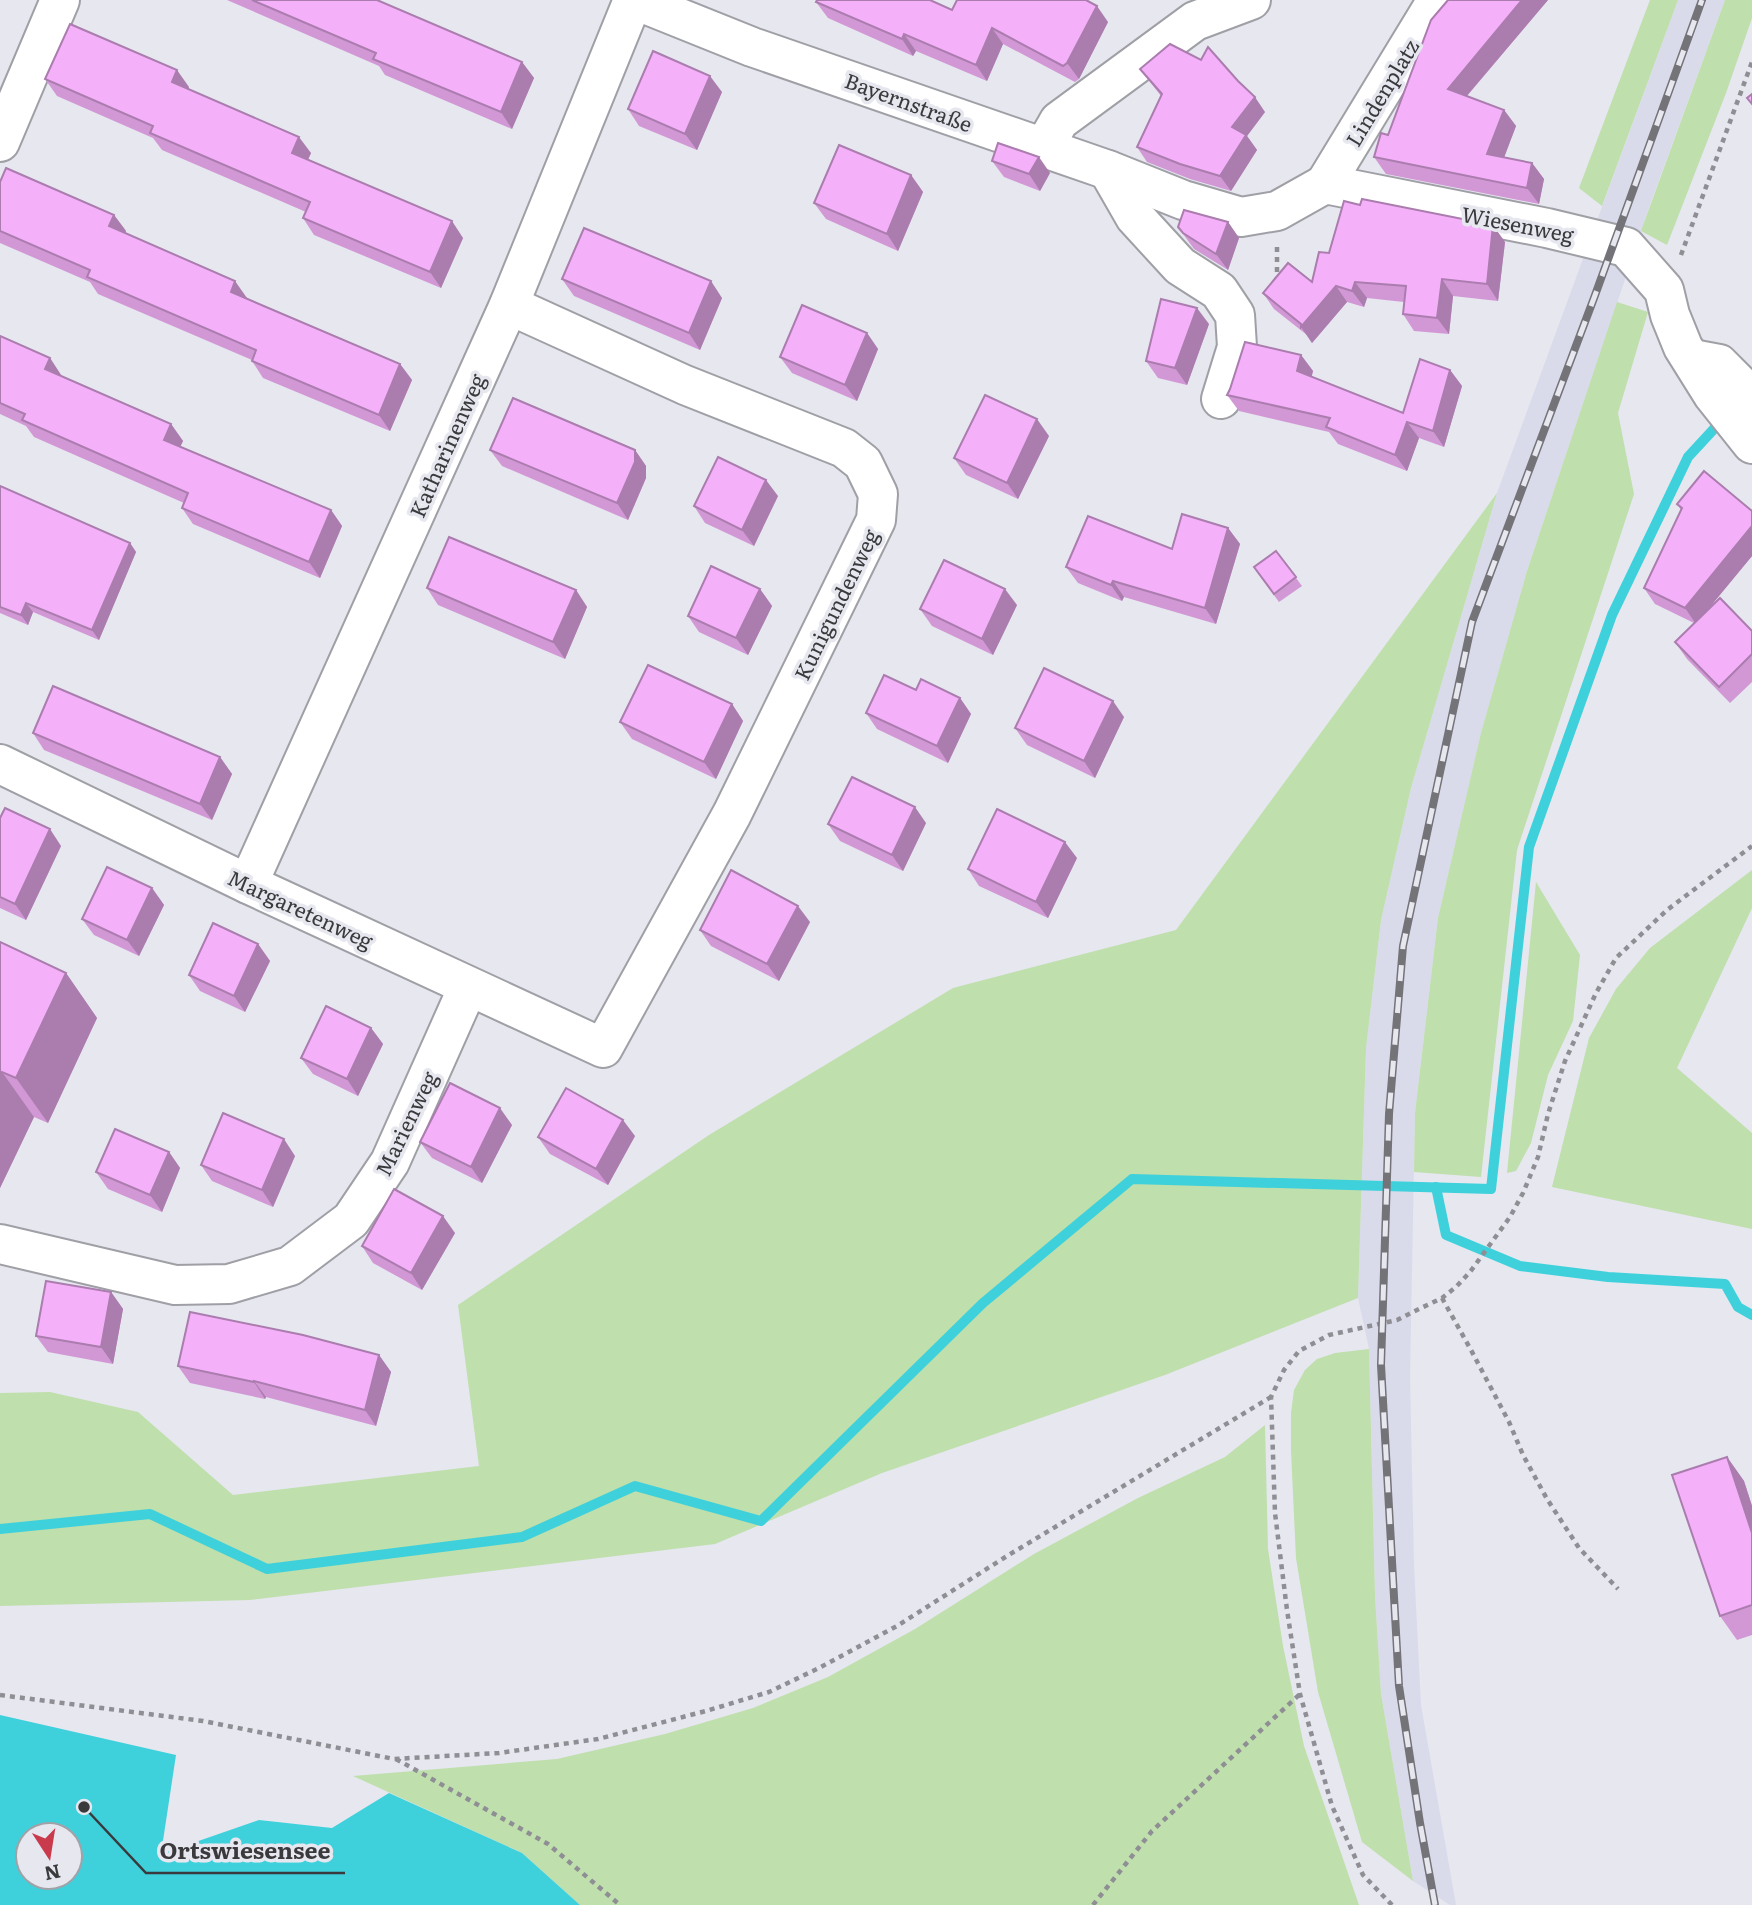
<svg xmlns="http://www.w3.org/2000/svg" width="1752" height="1905" font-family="Literata,serif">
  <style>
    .built { fill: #dadbea }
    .green { fill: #bfdfac }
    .water { fill: #3ed1dc; fill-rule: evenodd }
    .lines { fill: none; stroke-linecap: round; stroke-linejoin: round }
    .stream { stroke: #3ed1dc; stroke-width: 10 }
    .minor-casing { stroke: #9f9fa6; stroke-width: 42 }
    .path { stroke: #8e8e94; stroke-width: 4.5; stroke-dasharray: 5 5; stroke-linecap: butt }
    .minor { stroke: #fff; stroke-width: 38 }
    .rail-casing { stroke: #737378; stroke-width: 8 }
    .rail { stroke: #e6e7ef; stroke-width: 5; stroke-dasharray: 16; stroke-linecap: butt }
    .wall { fill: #d298d6 }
    .shaded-wall { fill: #ab7cae }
    .building { fill: #f4b1f9; stroke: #ab7cae; stroke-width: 2 }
    .labels { text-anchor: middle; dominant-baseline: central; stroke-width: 7; stroke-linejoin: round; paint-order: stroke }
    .street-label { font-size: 21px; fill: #3a3a3d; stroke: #e6e7ef }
    .leader { fill: none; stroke: #3a3a3d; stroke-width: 2.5 }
    .callout-dot { fill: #3a3a3d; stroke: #e6e7ef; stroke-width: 2.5 }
    .callout-label { font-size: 23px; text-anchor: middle; font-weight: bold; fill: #3a3a3d; stroke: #e6e7ef; stroke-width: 7; stroke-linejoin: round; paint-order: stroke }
  </style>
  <rect width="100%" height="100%" fill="#e6e7ef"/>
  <path class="built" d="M1678,0H1725L1651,202L1527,571L1481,734L1438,918L1415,1113L1410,1376L1414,1566L1421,1705L1456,1905H1450L1413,1881L1381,1694L1375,1596L1369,1349L1358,1298L1366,1048L1381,920L1411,788L1497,493Z"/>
  <g class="green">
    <path d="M1650,0H1678L1602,206L1579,188Z"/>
    <path d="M1725,0H1752V18L1726,93L1667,245L1641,231Z"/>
    <path d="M1617,302L1648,312L1618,413L1634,494L1517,850L1481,1177L1414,1172L1415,1113L1438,918L1481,733L1527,571Z"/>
    <path d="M1497,493L1411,788L1381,920L1366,1048L1358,1298L1165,1375L882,1473L715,1544L250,1600L0,1606V1393L50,1392L138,1412L233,1495L479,1466L458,1305L709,1135L953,988L1176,930Z"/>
    <path d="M1752,870V908L1677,1068L1752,1133V1229L1552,1187L1589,1038L1616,989L1650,948Z"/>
    <path d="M1536,882L1580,955L1573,1021L1548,1075L1531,1143L1516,1171L1507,1173Z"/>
    <path d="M1369,1349L1375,1596L1381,1694L1413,1881L1362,1842L1318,1692L1296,1558L1291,1451V1413L1294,1390L1305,1370L1317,1359L1335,1353Z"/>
    <path d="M1265,1425L1268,1549L1283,1646L1304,1746L1359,1905H580L522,1853L353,1776L557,1759L665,1734L753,1708L828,1677L915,1629L1034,1554L1138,1498L1225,1457Z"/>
  </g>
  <path class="water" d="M0,1715L176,1755L161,1854L259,1820L332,1828L389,1793L522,1853L580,1905H0ZM28,1835H70V1877H28Z"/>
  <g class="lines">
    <g class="stream">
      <path d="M1436,1187L1446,1235L1520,1266L1608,1277L1725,1284L1738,1307L1752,1315"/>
      <path d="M0,1529L150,1514L267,1569L522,1537L635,1486L761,1521L983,1303L1132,1179L1491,1189L1529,847L1612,615L1688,457L1724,418"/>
    </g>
    <defs>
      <g id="minor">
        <path d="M635,0L752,47L1108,170L1183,200L1241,217L1277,211L1325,184L1547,228L1626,247L1664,290L1670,315L1683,347L1713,395L1752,444"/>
        <path d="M0,142L60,0"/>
        <path d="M1043,149L1059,121L1195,21L1251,0"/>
        <path d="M1108,170L1135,217L1180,266L1219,291L1235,315L1237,347L1221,399"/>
        <path d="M1325,184L1437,0"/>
        <path d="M1692,359L1719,364L1752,397"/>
        <path d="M0,764L248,884L603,1048L732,814L876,520L878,494L863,463L844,448L685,385L509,305"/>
        <path d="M248,884L509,305L633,0"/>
        <path d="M0,1244L175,1285L229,1284L290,1266L351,1220L390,1162L468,987"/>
      </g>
    </defs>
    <use href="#minor" class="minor-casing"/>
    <g class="path">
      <path d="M1277,247V280"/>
      <path d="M1681,255L1752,62"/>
      <path d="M1442,1298L1471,1350L1509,1422L1523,1455L1547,1499L1579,1548L1618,1589"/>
      <path d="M0,1695L203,1721L394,1759L499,1753L598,1739L706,1711L769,1692L819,1668L897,1626L1007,1556L1271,1397"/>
      <path d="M396,1759L548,1844L620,1905"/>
      <path d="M1093,1905L1152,1831L1300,1694"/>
      <path d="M1392,1905L1363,1875L1332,1806L1300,1694L1287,1610L1275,1513L1271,1397L1284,1370L1299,1351L1329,1335L1397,1320L1417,1310L1442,1298L1456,1287L1470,1272L1510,1217L1523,1193L1538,1157L1548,1114L1565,1061L1596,993L1616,958L1667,910L1752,846"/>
    </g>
    <use href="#minor" class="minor"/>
    <defs>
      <path id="rail" d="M1435,1905L1420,1823L1399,1686L1381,1365L1389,1114L1403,946L1472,622L1594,298L1702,0"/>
    </defs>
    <use href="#rail" class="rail-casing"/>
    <use href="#rail" class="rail"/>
  </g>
  <g class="wall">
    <path d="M227,0H377L522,62L534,78L512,129L385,75L379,66Z"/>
    <path d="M1448,0H1548L1467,96L1504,110L1516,126L1504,157L1532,163L1544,179L1539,204L1386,174L1374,157L1388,135Z"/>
    <path d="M816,2L952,10L1108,22L1079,79L1075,82L1003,44L987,81L916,51L913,56L828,18Z"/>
    <path d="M1140,69L1265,112L1247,136L1257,150L1231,191L1190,179L1147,162L1137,147L1161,96Z"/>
    <path d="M45,79L189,87L188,89L311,153L308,160L463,238L441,288L314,235L303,218L306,212L162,150L153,138L57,96Z"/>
    <path d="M722,92L697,150L639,126L628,109Z"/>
    <path d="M992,161L1050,173L1040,191L1004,177Z"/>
    <path d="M911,175L923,192L898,251L826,219L814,203Z"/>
    <path d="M0,182L114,215L126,231L125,233L247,298L400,364L412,380L390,431L263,378L252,361V360L98,294L90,282L0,243Z"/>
    <path d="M1228,222L1239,238L1228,270L1194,249L1178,227Z"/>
    <path d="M1505,242L1498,301L1453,296L1449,334L1414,331L1403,314L1404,302L1367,298L1364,307L1347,302L1312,343L1307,335L1274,309L1263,293L1312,282L1329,253Z"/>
    <path d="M562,279L722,298L700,350L574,296Z"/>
    <path d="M1209,324L1187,385L1158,378L1146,361Z"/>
    <path d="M867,333L878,349L857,401L792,373L780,357Z"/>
    <path d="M0,336L50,358L61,375V376L171,424L183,441L180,446L331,510L342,526L320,578L193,524L182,508L184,503L34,437L26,426L0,414Z"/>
    <path d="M1301,355L1313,371L1311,377L1403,413L1450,370L1462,386L1444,447L1419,438L1407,471L1338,444L1329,432L1239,411L1227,395Z"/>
    <path d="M1049,436L1018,499L966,475L954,458Z"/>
    <path d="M490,450H635L646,466V478L628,520L502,466Z"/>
    <path d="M0,486L130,543L136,552L99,640L33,612L28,625L0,613Z"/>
    <path d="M778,496L754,546L705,523L694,506Z"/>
    <path d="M1677,504L1752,556L1707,610L1752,631V682L1730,703L1687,659L1675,642L1694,623L1655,604L1644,588L1681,510Z"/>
    <path d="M1228,528L1240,544L1216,624L1124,597L1122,601L1078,583L1066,567L1172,549Z"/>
    <path d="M1276,551L1302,586L1279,602L1254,567Z"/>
    <path d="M427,588L576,590L587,607L565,659L438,605Z"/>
    <path d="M760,589L772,606L748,655L699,632L688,616Z"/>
    <path d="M1017,605L993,655L932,626L920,609Z"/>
    <path d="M916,690L960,698L971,714L948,763L877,729L866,713Z"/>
    <path d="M732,704L743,721L716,779L632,739L620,722Z"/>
    <path d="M1124,717L1095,778L1027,745L1015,728Z"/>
    <path d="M33,733L220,757L232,774L212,820L44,750Z"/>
    <path d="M0,818L61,846L26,920L0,908Z"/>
    <path d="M926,823L903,871L840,841L828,824Z"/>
    <path d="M1077,858L1048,918L979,886L968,869Z"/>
    <path d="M152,888L164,905L139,956L94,935L82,919Z"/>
    <path d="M810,922L779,981L711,946L700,930Z"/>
    <path d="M0,942L66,973L97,1018L48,1123L34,1117L0,1188Z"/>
    <path d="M258,944L270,961L245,1012L200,991L189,975Z"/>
    <path d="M371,1028L383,1044L358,1096L313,1074L301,1058Z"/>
    <path d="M512,1125L482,1183L432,1158L420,1142Z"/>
    <path d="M635,1136L608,1185L550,1154L538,1137Z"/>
    <path d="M169,1152L180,1168L162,1212L108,1189L96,1172Z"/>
    <path d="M295,1156L273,1207L212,1181L201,1165Z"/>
    <path d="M455,1233L422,1290L373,1263L362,1246Z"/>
    <path d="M111,1292L123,1309L113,1364L48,1352L36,1336Z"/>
    <path d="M379,1355L391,1372L376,1426L266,1397L265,1399L190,1383L178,1366Z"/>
    <path d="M1727,1457L1744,1481L1752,1506V1635L1737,1640L1720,1616Z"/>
  </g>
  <g class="shaded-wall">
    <path d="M1522,0H1548L1459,105L1448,89Z"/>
    <path d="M1097,6L1108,22L1079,79L1067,63Z"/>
    <path d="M992,28L1003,44L987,81L976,65Z"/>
    <path d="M904,34L916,51L913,56L902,39Z"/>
    <path d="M522,62L534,78L512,129L501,112Z"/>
    <path d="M177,70L189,87L184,99L172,82Z"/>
    <path d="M710,76L722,92L697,150L685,134Z"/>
    <path d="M1255,97L1265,112L1247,136L1257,150L1231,191L1220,176L1232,127Z"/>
    <path d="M1504,110L1516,126L1499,171L1487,154Z"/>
    <path d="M299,137L311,153L303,170L292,153Z"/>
    <path d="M1039,157L1050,173L1040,191L1029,174Z"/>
    <path d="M1532,163L1544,179L1539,204L1527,188Z"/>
    <path d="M911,175L923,192L898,251L887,234Z"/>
    <path d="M114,215L126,231L120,243L109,226Z"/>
    <path d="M452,221L463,238L441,288L430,272Z"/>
    <path d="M1228,222L1239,238L1228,270L1216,254Z"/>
    <path d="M1493,225L1505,242L1498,301L1487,284Z"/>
    <path d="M1442,279L1453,296L1449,334L1437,318Z"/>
    <path d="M235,281L247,298L242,308L231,292Z"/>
    <path d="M711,281L722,298L700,350L689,333Z"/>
    <path d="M1355,282L1367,298L1364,307L1352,291Z"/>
    <path d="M1336,286L1347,302L1312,343L1301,327Z"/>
    <path d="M1197,308L1209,324L1187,385L1175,368Z"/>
    <path d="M867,333L878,349L857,401L845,385Z"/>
    <path d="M1301,355L1313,371L1309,388L1297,371Z"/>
    <path d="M50,358L61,375L56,386L45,369Z"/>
    <path d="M400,364L412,380L390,431L379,415Z"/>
    <path d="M1450,370L1462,386L1444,447L1433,431Z"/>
    <path d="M1037,419L1049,436L1018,499L1007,483Z"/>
    <path d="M1407,422L1419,438L1407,471L1395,455Z"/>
    <path d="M171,424L183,441L176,456L164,440Z"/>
    <path d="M635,450L646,466V478L628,520L617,503Z"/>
    <path d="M766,480L778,496L754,546L742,530Z"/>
    <path d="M331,510L342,526L320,578L309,562Z"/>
    <path d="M1752,526V556L1696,624L1685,608Z"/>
    <path d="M1228,528L1240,544L1216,624L1205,608Z"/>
    <path d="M130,543L136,552L99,640L92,630Z"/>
    <path d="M1113,581L1124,597L1122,601L1111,585Z"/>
    <path d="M760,589L772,606L748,655L736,638Z"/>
    <path d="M1005,589L1017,605L993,655L982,639Z"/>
    <path d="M576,590L587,607L565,659L553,642Z"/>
    <path d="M26,603L33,612L28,625L21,615Z"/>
    <path d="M960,698L971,714L948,763L937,746Z"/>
    <path d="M1113,701L1124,717L1095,778L1084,761Z"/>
    <path d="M732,704L743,721L716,779L704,762Z"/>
    <path d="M220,757L232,774L212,820L200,804Z"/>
    <path d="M915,807L926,823L903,871L892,855Z"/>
    <path d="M50,829L61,846L26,920L15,904Z"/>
    <path d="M1065,842L1077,858L1048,918L1036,902Z"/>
    <path d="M152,888L164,905L139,956L127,940Z"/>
    <path d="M798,906L810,922L779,981L767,964Z"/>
    <path d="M258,944L270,961L245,1012L234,996Z"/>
    <path d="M66,973L97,1018L48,1123L16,1078Z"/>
    <path d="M371,1028L383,1044L358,1096L347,1079Z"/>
    <path d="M2,1072L34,1117L0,1188V1077Z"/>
    <path d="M500,1108L512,1125L482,1183L471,1167Z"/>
    <path d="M623,1120L635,1136L608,1185L596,1169Z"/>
    <path d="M284,1139L295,1156L273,1207L262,1190Z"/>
    <path d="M169,1152L180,1168L162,1212L150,1195Z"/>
    <path d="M443,1216L455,1233L422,1290L411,1273Z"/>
    <path d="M111,1292L123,1309L113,1364L101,1347Z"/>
    <path d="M379,1355L391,1372L376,1426L365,1410Z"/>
    <path d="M254,1381L266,1397L265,1399L254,1382Z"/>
    <path d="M1727,1457L1744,1481L1752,1506V1533Z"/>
  </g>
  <g class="building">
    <path d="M252,0H377L522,62L501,112L373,59L376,53Z"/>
    <path d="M817,0H930L952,10L957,0H1086L1097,6L1067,63L1063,66L992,28L976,65L904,34L902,39L816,2Z"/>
    <path d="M1448,0H1522L1448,89L1504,110L1487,154L1532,163L1527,188L1374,157L1381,133L1388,135L1431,20Z"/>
    <path d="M70,24L177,70L172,82L299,137L292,153L452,221L430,272L303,218L310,202L150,133L153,126L45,79Z"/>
    <path d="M1170,44L1201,60L1208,47L1238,81L1255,97L1232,127L1246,135L1220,176L1180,164L1137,147L1162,94L1140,69Z"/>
    <path d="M653,51L710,76L685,134L628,109Z"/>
    <path d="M1752,94V104L1747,98Z"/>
    <path d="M998,143L1039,157L1029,174L992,161Z"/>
    <path d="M839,145L911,175L887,234L814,203Z"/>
    <path d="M6,168L114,215L109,226L235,281L231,292L400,364L379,415L252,361L256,350L87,277L90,270L0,231V182Z"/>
    <path d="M1362,199L1493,225L1487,284L1442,279L1437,318L1403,314L1406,286L1355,282L1352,291L1336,286L1301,327V324L1263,293L1288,263L1312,282L1319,252L1329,253L1344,201L1360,205Z"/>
    <path d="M1184,210L1228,222L1216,254L1183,233L1178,227Z"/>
    <path d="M584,228L711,281L689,333L562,279Z"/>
    <path d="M1161,299L1197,308L1175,368L1146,361Z"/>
    <path d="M802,305L867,333L845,385L780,357Z"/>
    <path d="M0,336L50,358L45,369L171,424L164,440L331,510L309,562L182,508L188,493L22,420L25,414L0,403Z"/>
    <path d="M1245,342L1301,355L1297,371L1403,413L1420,359L1450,370L1433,431L1407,422L1395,455L1326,427L1330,418L1227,395L1230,389Z"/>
    <path d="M985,395L1037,419L1007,483L954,458Z"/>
    <path d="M513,398L635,450V462L617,503L490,450Z"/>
    <path d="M718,457L766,480L742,530L694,506Z"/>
    <path d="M1704,471L1752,511V526L1685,608L1644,588L1682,508L1677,504Z"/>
    <path d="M0,486L130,543L92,630L26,603L21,615L0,607Z"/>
    <path d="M1182,514L1228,528L1205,608L1113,581L1111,585L1066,567L1088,516L1172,549Z"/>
    <path d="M449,537L576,590L553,642L427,588Z"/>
    <path d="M1276,551L1296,577L1274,594L1254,567Z"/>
    <path d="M944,560L1005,589L982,639L920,609Z"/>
    <path d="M711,566L760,589L736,638L688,616Z"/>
    <path d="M1720,598L1752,631V654L1719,687L1675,642Z"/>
    <path d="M648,665L732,704L704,762L620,722Z"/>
    <path d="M1044,668L1113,701L1084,761L1015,728Z"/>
    <path d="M884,675L916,690L921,679L960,698L937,746L866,713Z"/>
    <path d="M53,686L220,757L200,804L33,733Z"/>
    <path d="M852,777L915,807L892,855L828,824Z"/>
    <path d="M5,808L50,829L15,904L0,897V818Z"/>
    <path d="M997,809L1065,842L1036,902L968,869Z"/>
    <path d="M107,867L152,888L127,940L82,919Z"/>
    <path d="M731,870L798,906L767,964L700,930Z"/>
    <path d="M213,923L258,944L234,996L189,975Z"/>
    <path d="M0,942L66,973L16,1078L2,1072L0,1077Z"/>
    <path d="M326,1006L371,1028L347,1079L301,1058Z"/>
    <path d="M450,1083L500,1108L471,1167L420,1142Z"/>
    <path d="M566,1088L623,1120L596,1169L538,1137Z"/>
    <path d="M223,1113L284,1139L262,1190L201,1165Z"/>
    <path d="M115,1129L169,1152L150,1195L96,1172Z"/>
    <path d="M394,1189L443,1216L411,1273L362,1246Z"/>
    <path d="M46,1281L111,1292L101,1347L36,1336Z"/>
    <path d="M190,1312L303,1335L379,1355L365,1410L254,1381V1382L178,1366Z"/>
    <path d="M1727,1457L1752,1533V1605L1720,1616L1672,1475Z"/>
  </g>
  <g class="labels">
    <g class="street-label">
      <text transform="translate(1381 92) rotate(-59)">Lindenplatz</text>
      <text transform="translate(909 101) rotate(20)">Bayernstraße</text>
      <text transform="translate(1518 223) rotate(11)">Wiesenweg</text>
      <text transform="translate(446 445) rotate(-66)">Katharinenweg</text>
      <text transform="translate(835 604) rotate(-64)">Kunigundenweg</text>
      <text transform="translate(301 908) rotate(25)">Margaretenweg</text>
      <text transform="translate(405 1123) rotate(-64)">Marienweg</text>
    </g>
  </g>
  <path class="leader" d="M84 1807L146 1873H345"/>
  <circle class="callout-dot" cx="84" cy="1807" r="7"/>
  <g class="callout-label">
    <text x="245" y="1859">Ortswiesensee</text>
  </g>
  <g transform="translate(49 1856) rotate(168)"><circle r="33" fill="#e6e7ef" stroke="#a1a2a8" stroke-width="2"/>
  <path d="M0-5L12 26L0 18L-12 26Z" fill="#ca3a4d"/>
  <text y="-10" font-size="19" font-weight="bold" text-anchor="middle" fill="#3a3a3d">N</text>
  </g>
</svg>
